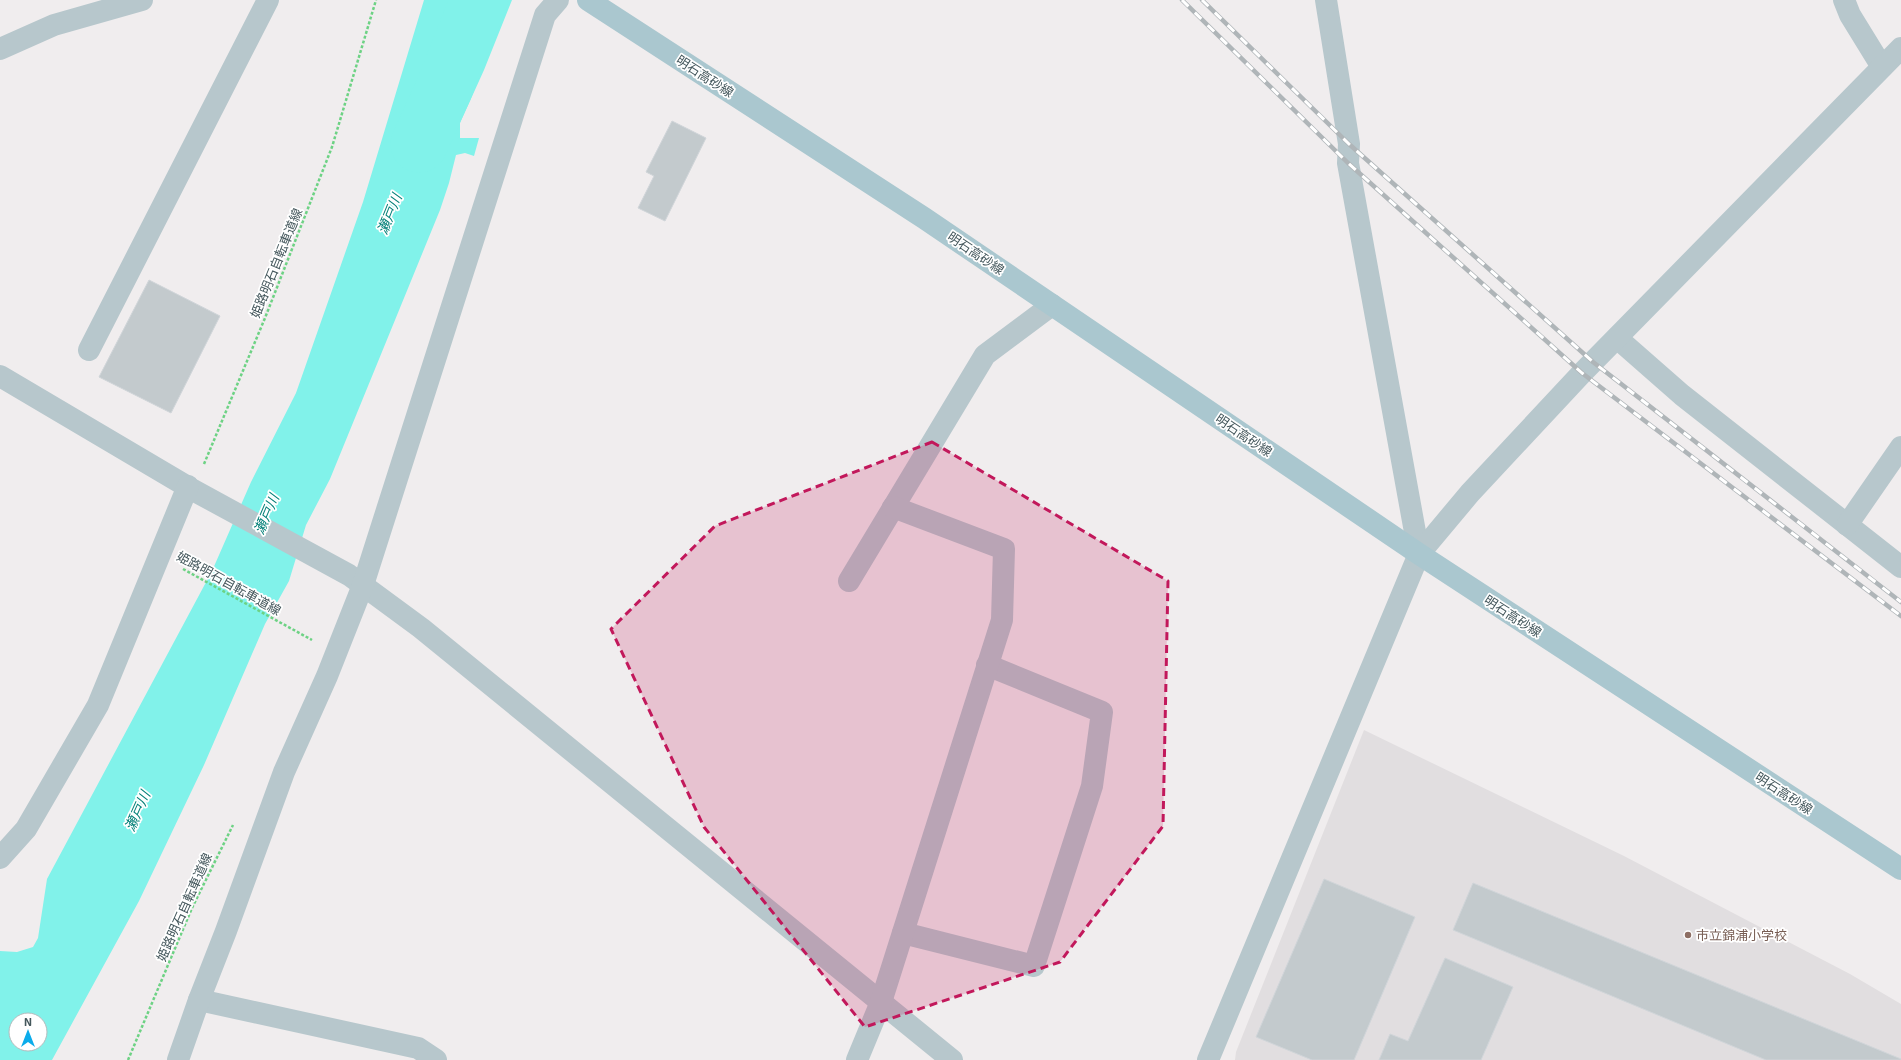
<svg xmlns="http://www.w3.org/2000/svg" width="1901" height="1060" font-family="'Exo 2','Noto Sans JP',sans-serif">
  <style>
    .education { fill: #e1dee0 }
    .water { fill: #81f2ea; fill-rule: evenodd }
    .lines { fill: none; stroke-linecap: round; stroke-linejoin: round }
    .river { stroke: #81f2ea; stroke-width: 57 }
    .building { fill: #c3cacd; stroke: #d0d5d9 }
    .path { stroke: #6dd284; stroke-width: 2.5; stroke-dasharray: 3 2; stroke-linecap: butt }
    .minor { stroke: #b7c7cc; stroke-width: 22 }
    .major { stroke: #aac7cf; stroke-width: 22 }
    .rail-casing { stroke: #afb5b8; stroke-width: 4.5 }
    .rail { stroke: #fff; stroke-width: 3; stroke-dasharray: 9; stroke-linecap: butt }
    .marked { fill: #c2185b; fill-opacity: 0.2; stroke: #c2185b; stroke-width: 3; stroke-dasharray: 8 5; stroke-linejoin: round }
    .education-dot { fill: #8d6e63; stroke: #fff; stroke-width: 1.5 }
    .labels { text-anchor: middle; dominant-baseline: central; stroke-width: 3.5; stroke-linejoin: round; paint-order: stroke }
    .street-label { font-size: 13px; fill: #44575c; stroke: #fff }
    .education-label { font-size: 13px; fill: #785e54; stroke: #fff; text-anchor: start }
    .water-label { font-size: 14px; font-style: italic; fill: #068179; stroke: #fff }
  </style>
  <rect width="100%" height="100%" fill="#f0edee"/>
  <path class="education" d="M1364,730L1624,856L1850,974L1901,1004V1060H1235L1236,1052Z"/>
  <path class="water" d="M424,0H479C468,19 445,53 452,75L478,36L496,0H512L484,70L460,123V138H479L474,156L465,153L456,155L449,183L440,210L330,479L306,525L289,581L265,624L204,765L139,901L52,1060H0V951L17,952L33,947L38,938L47,879L212,571L251,482L296,393L363,202ZM16,1020H40V1044H16Z"/>
  <g class="lines">
    <path class="river" d="M419,144L444,89L479,0"/>
  </g>
  <g class="building">
    <path d="M672,121L706,138L665,221L638,208L654,176L646,172Z"/>
    <path d="M149,280L220,316L171,413L99,377Z"/>
    <path d="M1324,879L1415,917L1354,1060H1312L1256,1037Z"/>
    <path d="M1473,883L1901,1059V1060H1766L1453,930Z"/>
    <path d="M1445,958L1513,987L1481,1060H1379L1390,1034L1408,1041Z"/>
  </g>
  <g class="lines">
    <g class="path">
      <path d="M204,464L265,318L332,147L376,0"/>
      <path d="M183,569L312,640"/>
      <path d="M128,1060L192,908L233,825"/>
    </g>
    <g class="minor">
      <path d="M1326,0L1349,144L1348,163L1419,554"/>
      <path d="M1844,0L1850,15L1882,67"/>
      <path d="M0,49L54,25L142,0"/>
      <path d="M1617,338L1682,395L1901,567"/>
      <path d="M89,350L268,0"/>
      <path d="M0,376L193,490L349,575L421,628L952,1060"/>
      <path d="M1847,525L1901,447"/>
      <path d="M849,581L985,355L1052,305"/>
      <path d="M0,858L26,829L98,705L188,486"/>
      <path d="M903,933L1034,966L1092,786L1102,712L987,665"/>
      <path d="M199,1000L418,1048L436,1060"/>
      <path d="M178,1060L199,1000L226,931L284,772L327,676L363,585L545,15L558,0"/>
      <path d="M857,1060L881,1002L1002,620L1004,549L893,507"/>
      <path d="M1208,1060L1419,554L1470,493L1582,373L1901,48"/>
    </g>
    <path class="major" d="M588,0L924,218L1419,554L1901,869"/>
    <defs>
      <g id="rail">
        <path d="M1182,0L1348,163L1582,373L1901,616"/>
        <path d="M1202,0L1349,144L1593,362L1901,602"/>
      </g>
    </defs>
    <use href="#rail" class="rail-casing"/>
    <use href="#rail" class="rail"/>
  </g>
  <path class="marked" d="M932,442L1168,581L1163,826L1060,962L865,1027L704,827L611,629L715,526Z"/>
  <circle class="education-dot" cx="1688" cy="935" r="4"/>
  <g class="labels">
    <g class="street-label">
      <text transform="translate(705 76) rotate(33)">明石高砂線</text>
      <text transform="translate(976 253) rotate(34)">明石高砂線</text>
      <text transform="translate(276 263) rotate(-68)">姫路明石自転車道線</text>
      <text transform="translate(1244 435) rotate(34)">明石高砂線</text>
      <text transform="translate(229 583) rotate(29)">姫路明石自転車道線</text>
      <text transform="translate(1513 616) rotate(33)">明石高砂線</text>
      <text transform="translate(1784 793) rotate(33)">明石高砂線</text>
      <text transform="translate(184 907) rotate(-66)">姫路明石自転車道線</text>
    </g>
    <g class="education-label">
      <text x="1696" y="935">市立錦浦小学校</text>
    </g>
    <g class="water-label">
      <text transform="translate(389 214) rotate(-68)">瀬戸川</text>
      <text transform="translate(266 514) rotate(-67)">瀬戸川</text>
      <text transform="translate(137 811) rotate(-66)">瀬戸川</text>
    </g>
  </g>
  <g transform="translate(28 1032)"><circle r="19" fill="#ffffff" stroke="#b4bcbe"/>
  <path d="M0-3L7 15L0 10L-7 15Z" fill="#0baceb"/>
  <text y="-6" font-size="11" font-weight="bold" text-anchor="middle" fill="#44575c">N</text>
  </g>
</svg>
